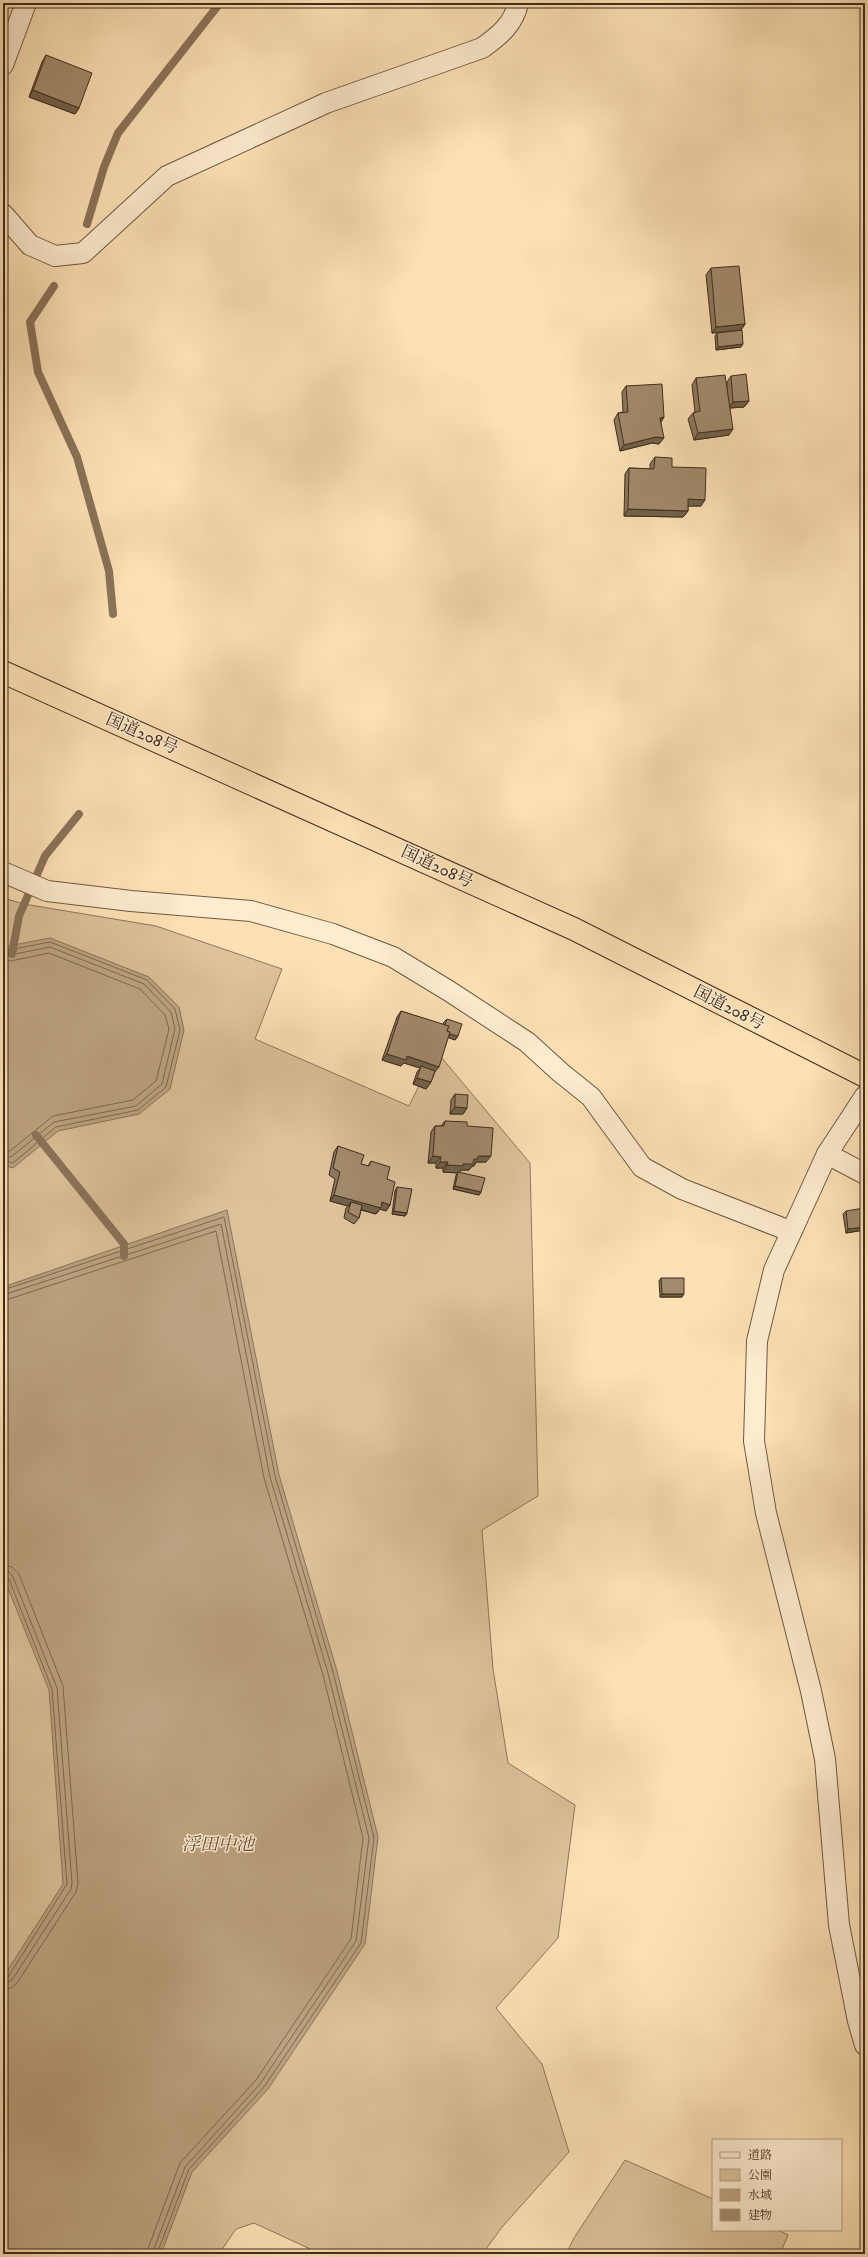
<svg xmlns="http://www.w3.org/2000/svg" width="868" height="2257" font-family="'IM FELL DW Pica','Noto Serif JP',serif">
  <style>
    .green { fill: #ddc29b; stroke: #8e775c }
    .water { fill: #bda381; stroke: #8b7359 }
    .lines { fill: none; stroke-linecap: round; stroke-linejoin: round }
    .shore { stroke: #7e684e; stroke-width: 1 }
    .stream { stroke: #8b7359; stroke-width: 8 }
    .street-casing { stroke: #6f5942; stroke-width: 22 }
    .highway-casing { stroke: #402c1c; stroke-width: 24 }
    .street { stroke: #feeccf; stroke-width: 20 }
    .highway { stroke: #fde1b5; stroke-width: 22 }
    .wall { fill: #8b775d; stroke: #402c1c }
    .shaded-wall { fill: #71614c; stroke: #402c1c }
    .building { fill: #a28a6c; stroke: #402c1c }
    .labels { text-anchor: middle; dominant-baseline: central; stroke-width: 3; stroke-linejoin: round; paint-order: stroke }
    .street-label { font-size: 17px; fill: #402c1c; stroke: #feeccf }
    .water-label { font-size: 18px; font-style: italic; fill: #66503a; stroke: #feeccf }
  </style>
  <rect width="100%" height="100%" fill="#fde1b5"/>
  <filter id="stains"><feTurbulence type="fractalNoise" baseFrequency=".005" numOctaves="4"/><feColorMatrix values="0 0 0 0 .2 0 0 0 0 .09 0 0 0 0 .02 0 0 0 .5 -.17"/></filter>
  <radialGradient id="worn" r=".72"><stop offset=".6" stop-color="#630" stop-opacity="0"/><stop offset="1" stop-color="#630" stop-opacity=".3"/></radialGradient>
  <g class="green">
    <path d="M3,898L24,904L156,926L282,969L255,1039L409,1106L436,1051L530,1163L538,1496L482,1530L493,1669L508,1763L575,1805L558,1938L496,2008L542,2064L569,2152L503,2226L482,2254H321L254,2223L236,2229L219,2254H3Z"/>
    <path d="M625,2160L713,2199V2230H778L788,2235L780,2254H566L574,2238Z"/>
  </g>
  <g class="water">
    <path d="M50,938L149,977L179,1007L184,1030L170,1089L139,1114L58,1131L13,1168L3,1165V945L8,946Z"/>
    <path d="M227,1210L279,1475L337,1671L378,1837L365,1944L268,2089L192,2172L161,2254H3V1977L63,1884L49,1690L3,1576V1287Z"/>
  </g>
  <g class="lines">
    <g class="shore">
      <path d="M3,949L9,950L50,942L147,980L175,1009L180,1030L166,1087L138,1110L56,1127L13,1163L3,1161"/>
      <path d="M3,954L10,955L50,947L144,984L171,1012L175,1029L162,1084L136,1106L54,1122L11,1157L3,1156"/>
      <path d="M3,960L11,961L49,953L140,989L165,1015L169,1029L156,1081L133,1100L53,1116L10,1151L3,1150"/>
      <path d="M3,1290L224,1217L275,1476L333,1672L374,1838L361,1943L264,2087L189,2169L157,2254"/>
      <path d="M3,1295L221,1224L270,1477L328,1673L369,1838L356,1941L260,2084L185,2167L152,2254"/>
      <path d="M3,1301L216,1231L264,1478L323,1675L363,1838L351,1939L256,2080L180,2163L146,2254"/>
      <path d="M3,1565L12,1567L19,1574L63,1686L78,1883L76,1892L17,1983L11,1988L3,1990"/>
      <path d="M3,1571L9,1572L13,1577L57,1688L72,1883L71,1889L12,1980L3,1984"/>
      <path d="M3,1576L9,1579L52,1689L67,1884L8,1977L3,1979"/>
    </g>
    <g class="stream">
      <path d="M87,224L104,167L118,133L220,3"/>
      <path d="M54,286L30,322L38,372L77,457L109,571L113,614"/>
      <path d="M12,954L19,916L45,856L79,814"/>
      <path d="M36,1135L124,1244V1256"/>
    </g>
    <defs>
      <g id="street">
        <path d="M3,65L26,3"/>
        <path d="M3,214L30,245L55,256L83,253L167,176L326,103L482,48C499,36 514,24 518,3"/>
        <path d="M3,872L47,891L131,901L251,911L333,934L393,957L449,991L527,1042L560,1072L591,1097L642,1167L682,1189L790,1231"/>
        <path d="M865,1096L827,1154L774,1270L757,1341L754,1441L766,1513L811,1691L825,1759L839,1925L858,2021L865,2045"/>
        <path d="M827,1154L865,1174"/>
      </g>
      <path id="highway" d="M3,672L574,929L865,1076"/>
    </defs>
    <use href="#street" class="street-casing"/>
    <use href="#highway" class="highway-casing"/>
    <use href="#street" class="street"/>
    <use href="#highway" class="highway"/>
  </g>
  <g class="wall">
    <path d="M46,55L79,108L75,114L29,97L42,62Z"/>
    <path d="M711,268L745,324L741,330L712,333L706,275Z"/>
    <path d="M717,333L741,347L716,350L715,336Z"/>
    <path d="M731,376L749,401L744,407L730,408L729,435L694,440L688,419L693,413L695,412L692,385L696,378L727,390V382Z"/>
    <path d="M626,386L664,417L661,422L659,444L652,443L620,451L614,420L618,413L623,412L622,392Z"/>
    <path d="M655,457L701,506H688V511L683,517L624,516L625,474L629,468L650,469V464Z"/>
    <path d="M401,1011L443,1025L444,1022L447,1019L458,1036L455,1040L448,1037L431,1082L426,1089L413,1084L417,1072L420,1068L404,1063L401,1066L382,1060L397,1017Z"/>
    <path d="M455,1094L467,1108L463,1114H450L451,1100Z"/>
    <path d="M445,1121L467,1126L486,1162H476L474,1166H472L469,1170H461L459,1172L481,1192L479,1195L453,1189L456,1175L458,1173L443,1172V1168H436V1163H428L431,1132L435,1126H441Z"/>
    <path d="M338,1146L361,1164L368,1166L371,1161L387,1179L390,1205L386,1211L380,1209L376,1214L361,1210L359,1218L354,1224L344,1218L346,1208L348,1206L330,1201L335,1179L329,1175L334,1152Z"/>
    <path d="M397,1187L407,1213L405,1216L392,1214L395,1191Z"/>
    <path d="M846,1211L864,1230L846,1233L843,1214Z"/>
    <path d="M661,1278L682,1297H660L659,1281Z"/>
  </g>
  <g class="shaded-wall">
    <path d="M33,90L79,108L75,114L29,97Z"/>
    <path d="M745,324L741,330L712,333L716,327Z"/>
    <path d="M743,344L741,347L716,350L718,347Z"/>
    <path d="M749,401L744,407L729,408L733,402Z"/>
    <path d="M664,417L660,423V418Z"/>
    <path d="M733,429L729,435L694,440L698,433Z"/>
    <path d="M656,437L664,438L659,444L652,443L620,451L624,445Z"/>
    <path d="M688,499L705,500L701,506H683Z"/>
    <path d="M628,509L688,511L683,517L624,516Z"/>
    <path d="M446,1033L458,1036L455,1040L443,1036Z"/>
    <path d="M387,1054L407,1056L439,1067L434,1073L421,1066L420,1068L404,1063L401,1066L382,1060Z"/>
    <path d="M417,1078L431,1082L426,1089L413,1084Z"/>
    <path d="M455,1107L467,1108L463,1114H450Z"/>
    <path d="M433,1156L441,1157L436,1163H428Z"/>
    <path d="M478,1156H491L486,1162H476L474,1166H472L469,1170H461L459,1173L443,1172L447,1165L463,1164L474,1159Z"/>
    <path d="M440,1162H448L443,1168H436Z"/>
    <path d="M455,1186L481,1192L479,1195L453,1189Z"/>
    <path d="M334,1195L382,1202L390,1205L386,1211L380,1209L376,1214L349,1206L351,1202L348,1206L330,1201Z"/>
    <path d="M394,1211L407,1213L405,1216L392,1214Z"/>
    <path d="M865,1227L864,1230L846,1233L848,1229Z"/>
    <path d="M662,1294H684L682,1297H660Z"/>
  </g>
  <g class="building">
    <path d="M46,55L92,73L79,108L33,90Z"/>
    <path d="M739,266L745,324L716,327L711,268Z"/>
    <path d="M742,330L743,344L718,347L717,333Z"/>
    <path d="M746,374L749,401L733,402L731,376Z"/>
    <path d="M725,375L733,429L698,433L693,413L700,411L696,378Z"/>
    <path d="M662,384L664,417L660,418L664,438L656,437L624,445L618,413L628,412L626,386Z"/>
    <path d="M655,457L672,458V467L706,468L705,500L688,499V511L628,509L629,468L654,469Z"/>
    <path d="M401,1011L449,1026L447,1031L450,1032L439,1067L407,1056L406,1060L387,1054Z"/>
    <path d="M447,1019L462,1024L458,1036L449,1034L450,1032L447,1031L449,1026L445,1025Z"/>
    <path d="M421,1066L435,1071L431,1082L417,1078Z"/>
    <path d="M455,1094L468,1095L467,1108L455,1107Z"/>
    <path d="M445,1121L467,1122V1126L493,1128L491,1156H478V1159H474L473,1164H463V1166L447,1165L448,1162H440L441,1157L433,1156L435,1126H444Z"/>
    <path d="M338,1146L364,1155L361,1164L369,1166L371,1161L390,1167L387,1179L395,1182L390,1205L382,1202L381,1208L334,1195L340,1172L333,1168Z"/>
    <path d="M458,1172L485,1178L481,1192L455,1186Z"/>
    <path d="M397,1187L412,1189L407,1213L394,1211Z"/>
    <path d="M351,1202L362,1205L359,1218L348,1212Z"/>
    <path d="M864,1208L865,1216V1227L848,1229L846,1211Z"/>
    <path d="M661,1278H684V1294H662Z"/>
  </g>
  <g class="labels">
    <g class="street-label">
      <text transform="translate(142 734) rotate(24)">国道208号</text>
      <text transform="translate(437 867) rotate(25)">国道208号</text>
      <text transform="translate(729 1008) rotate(27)">国道208号</text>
    </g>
    <g class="water-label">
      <text x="218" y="1845">浮田中池</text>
    </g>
  </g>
  <rect width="868" height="2257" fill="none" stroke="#fde1b5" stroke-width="16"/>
  <rect x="4" y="4" width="860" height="2249" fill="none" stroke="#402c1c" stroke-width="2"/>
  <rect x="8" y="8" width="852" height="2241" fill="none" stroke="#402c1c"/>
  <rect x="712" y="2139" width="130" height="92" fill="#feeccf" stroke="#b29f87"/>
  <rect x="720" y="2152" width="20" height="6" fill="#feeccf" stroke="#b29f87"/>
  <text x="748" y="2159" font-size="12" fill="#402c1c">道路</text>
  <rect x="720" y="2169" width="20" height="12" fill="#ddc29b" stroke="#b29f87"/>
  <text x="748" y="2179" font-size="12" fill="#402c1c">公園</text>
  <rect x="720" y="2189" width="20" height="12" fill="#bda381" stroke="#b29f87"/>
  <text x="748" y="2199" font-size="12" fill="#402c1c">水域</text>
  <rect x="720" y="2209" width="20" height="12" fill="#a28a6c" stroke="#b29f87"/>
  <text x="748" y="2219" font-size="12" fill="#402c1c">建物</text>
  <rect width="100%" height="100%" filter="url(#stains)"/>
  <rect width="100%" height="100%" fill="url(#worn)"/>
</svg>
